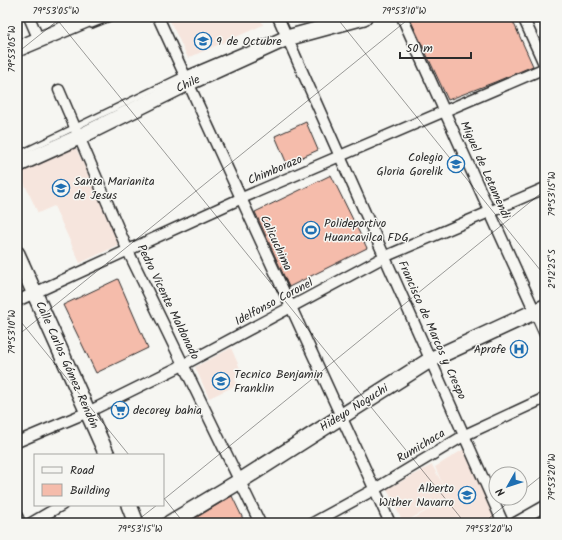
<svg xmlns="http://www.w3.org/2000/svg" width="562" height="540" font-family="Kalam,sans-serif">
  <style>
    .built { fill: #f6e5dd }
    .building { fill: #f5bcab; stroke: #2b2b2b }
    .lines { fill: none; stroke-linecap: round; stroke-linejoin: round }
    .lane-casing { stroke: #2b2b2b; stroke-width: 8 }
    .street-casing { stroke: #2b2b2b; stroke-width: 13 }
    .secondary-casing { stroke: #2b2b2b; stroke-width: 18 }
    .lane { stroke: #f6f6f2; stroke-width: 5 }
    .street { stroke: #f6f6f2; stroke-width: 10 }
    .secondary { stroke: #f6f6f2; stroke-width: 15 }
    .ticks { fill: none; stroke: #2b2b2b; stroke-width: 1; stroke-opacity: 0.45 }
    .labels { text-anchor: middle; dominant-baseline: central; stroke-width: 3; stroke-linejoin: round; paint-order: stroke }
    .poi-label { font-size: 12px; fill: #2b2b2b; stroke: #f6f6f2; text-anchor: start }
    .street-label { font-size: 12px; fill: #2b2b2b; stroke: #f6f6f2 }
    .neatline { fill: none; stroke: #2b2b2b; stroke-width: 1.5 }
    .ticks-label { font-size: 10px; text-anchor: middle; fill: #2b2b2b }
  </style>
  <rect width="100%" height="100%" fill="#f6f6f2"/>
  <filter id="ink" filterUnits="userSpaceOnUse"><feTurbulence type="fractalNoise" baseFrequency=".025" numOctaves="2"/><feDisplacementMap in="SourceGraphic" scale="8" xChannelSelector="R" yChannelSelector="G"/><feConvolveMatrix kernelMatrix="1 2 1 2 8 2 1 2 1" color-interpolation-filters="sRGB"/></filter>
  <g filter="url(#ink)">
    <g class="built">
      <path d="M168,17H260L263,25L188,58Z"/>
      <path d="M75,146L121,244L80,263L54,206L38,213L19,172Z"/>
      <path d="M231,348L243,375L235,379L237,385L209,398L195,367Z"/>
      <path d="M464,449L499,523H461L456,513L460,523H406L449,498L403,523L387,489L432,465L443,485L435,467Z"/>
    </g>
    <g class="building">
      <path d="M409,17H511L533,66L495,82L448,100Z"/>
      <path d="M306,122L318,150L287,164L275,136Z"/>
      <path d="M331,175L367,248L289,287L255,212Z"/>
      <path d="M118,279L148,348L96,373L63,305Z"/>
      <path d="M232,496L245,523H187Z"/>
    </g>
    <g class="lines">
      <defs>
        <g id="lane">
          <path d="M320,22L334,17"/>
          <path d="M92,25L112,17"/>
          <path d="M17,155L184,75L243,50"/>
        </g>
        <g id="street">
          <path d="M29,17L39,40"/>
          <path d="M158,17L390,523"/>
          <path d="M278,17L503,523"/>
          <path d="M402,17L545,334"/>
          <path d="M523,17L545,66"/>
          <path d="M59,90L128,251L260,523"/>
          <path d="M17,301L242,198L545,68"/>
          <path d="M17,442L88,412L183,365L384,257L545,188"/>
          <path d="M17,516L20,523"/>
          <path d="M31,523L62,505"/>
          <path d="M313,523L375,489L465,435L545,398"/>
          <path d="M515,523L545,506"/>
        </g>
        <g id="secondary">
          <path d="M17,49L93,17"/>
          <path d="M17,165L79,137L188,83L287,38L364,17"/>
          <path d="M17,254L107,455"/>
          <path d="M129,505L136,523"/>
          <path d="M170,523L240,481L430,360L545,307"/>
        </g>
      </defs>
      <use href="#lane" class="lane-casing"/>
      <use href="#street" class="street-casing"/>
      <use href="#secondary" class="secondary-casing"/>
      <use href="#lane" class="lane"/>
      <use href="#street" class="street"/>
      <use href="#secondary" class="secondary"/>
    </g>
  </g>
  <path class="ticks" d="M55,17L465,523M336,17L545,276M17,53L62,17M17,317L129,455M17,336L411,17M520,493L545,473M163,497L184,523M163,500L545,190M134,523L157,505M483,523L514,498"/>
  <defs>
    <symbol id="school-ring" viewBox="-11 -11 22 22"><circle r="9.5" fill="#f6f6f2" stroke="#1f6fb2" stroke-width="1.5"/><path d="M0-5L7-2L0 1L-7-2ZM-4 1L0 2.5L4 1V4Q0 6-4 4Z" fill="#1f6fb2"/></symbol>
    <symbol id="stadium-ring" viewBox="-11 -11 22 22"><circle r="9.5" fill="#f6f6f2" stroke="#1f6fb2" stroke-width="1.5"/><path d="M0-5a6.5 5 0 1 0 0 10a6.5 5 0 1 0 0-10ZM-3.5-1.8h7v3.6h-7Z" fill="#1f6fb2"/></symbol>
    <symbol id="hospital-ring" viewBox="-11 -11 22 22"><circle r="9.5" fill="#f6f6f2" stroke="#1f6fb2" stroke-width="1.5"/><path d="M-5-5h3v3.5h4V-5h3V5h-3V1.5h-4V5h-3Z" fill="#1f6fb2"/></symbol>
    <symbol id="supermarket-ring" viewBox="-11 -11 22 22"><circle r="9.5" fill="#f6f6f2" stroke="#1f6fb2" stroke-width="1.5"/><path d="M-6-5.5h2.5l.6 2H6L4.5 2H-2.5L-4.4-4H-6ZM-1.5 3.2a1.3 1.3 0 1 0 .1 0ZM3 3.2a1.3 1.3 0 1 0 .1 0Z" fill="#1f6fb2"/></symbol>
  </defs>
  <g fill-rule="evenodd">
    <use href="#school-ring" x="193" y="31" width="20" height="20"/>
    <use href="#school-ring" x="446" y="154" width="20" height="20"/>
    <use href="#school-ring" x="51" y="178" width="20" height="20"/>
    <use href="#stadium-ring" x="301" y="220" width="20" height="20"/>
    <use href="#hospital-ring" x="509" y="339" width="20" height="20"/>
    <use href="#school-ring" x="211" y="371" width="20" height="20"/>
    <use href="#supermarket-ring" x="110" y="400" width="20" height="20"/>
    <use href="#school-ring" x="457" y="485" width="20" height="20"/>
  </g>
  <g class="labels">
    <g class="poi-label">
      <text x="216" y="41">9 de Octubre</text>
      <text x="443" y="157" text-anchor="end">Colegio<tspan x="443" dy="14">Gloria Gorelik</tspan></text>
      <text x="74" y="181">Santa Marianita<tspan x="74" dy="14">de Jesus</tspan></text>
      <text x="324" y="223">Polideportivo<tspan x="324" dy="14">Huancavilca FDG</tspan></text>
      <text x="506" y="349" text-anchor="end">Aprofe</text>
      <text x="234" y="374">Tecnico Benjamin<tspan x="234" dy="14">Franklin</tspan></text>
      <text x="133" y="410">decorey bahia</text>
      <text x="454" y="488" text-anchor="end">Alberto<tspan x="454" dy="14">Wither Navarro</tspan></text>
    </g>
    <g class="street-label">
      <text transform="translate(188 84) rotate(-25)">Chile</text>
      <text transform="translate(275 170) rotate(-23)">Chimborazo</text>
      <text transform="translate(485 170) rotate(66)">Miguel de Letamendi</text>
      <text transform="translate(276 243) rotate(65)">Calicuchima</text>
      <text transform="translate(168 302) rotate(64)">Pedro Vicente Maldonado</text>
      <text transform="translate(274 302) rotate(-28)">Idelfonso Coronel</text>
      <text transform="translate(432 330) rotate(66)">Francisco de Marcos y Crespo</text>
      <text transform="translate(67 365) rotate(66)">Calle Carlos Gómez Rendón</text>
      <text transform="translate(354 408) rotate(-32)">Hideyo Noguchi</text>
      <text transform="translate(421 446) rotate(-31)">Rumichaca</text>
    </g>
  </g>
  <rect width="562" height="540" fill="none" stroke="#f6f6f2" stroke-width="44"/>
  <rect x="34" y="454" width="130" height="52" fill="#f6f6f2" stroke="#a5a5a2"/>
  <rect x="42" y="467" width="20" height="6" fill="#f6f6f2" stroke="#a5a5a2"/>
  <text x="70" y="474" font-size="12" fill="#2b2b2b">Road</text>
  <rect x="42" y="484" width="20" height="12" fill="#f5bcab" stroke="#a5a5a2"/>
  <text x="70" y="494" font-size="12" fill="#2b2b2b">Building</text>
  <g transform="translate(508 486) rotate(231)"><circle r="19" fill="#f6f6f2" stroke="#a5a5a2"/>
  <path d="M0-3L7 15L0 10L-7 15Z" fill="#1f6fb2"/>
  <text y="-6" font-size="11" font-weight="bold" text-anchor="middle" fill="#2b2b2b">N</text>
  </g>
  <path d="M400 52v6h71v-6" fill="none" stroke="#2b2b2b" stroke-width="2"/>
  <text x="406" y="52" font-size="12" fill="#2b2b2b" stroke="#f6f6f2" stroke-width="3" paint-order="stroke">50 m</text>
  <rect x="22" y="22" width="518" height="496" class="neatline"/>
  <g class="ticks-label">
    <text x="56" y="14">79°53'05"W</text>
    <text x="404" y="14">79°53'10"W</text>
    <text transform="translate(11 49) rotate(-90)" y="4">79°53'05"W</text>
    <text transform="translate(551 194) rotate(-90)" y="4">79°53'15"W</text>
    <text transform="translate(551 269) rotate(-90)" y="4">2°12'25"S</text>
    <text transform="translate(11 332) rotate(-90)" y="4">79°53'10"W</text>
    <text transform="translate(551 477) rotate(-90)" y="4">79°53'20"W</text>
    <text x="140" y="532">79°53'15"W</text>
    <text x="489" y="532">79°53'20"W</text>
  </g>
</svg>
